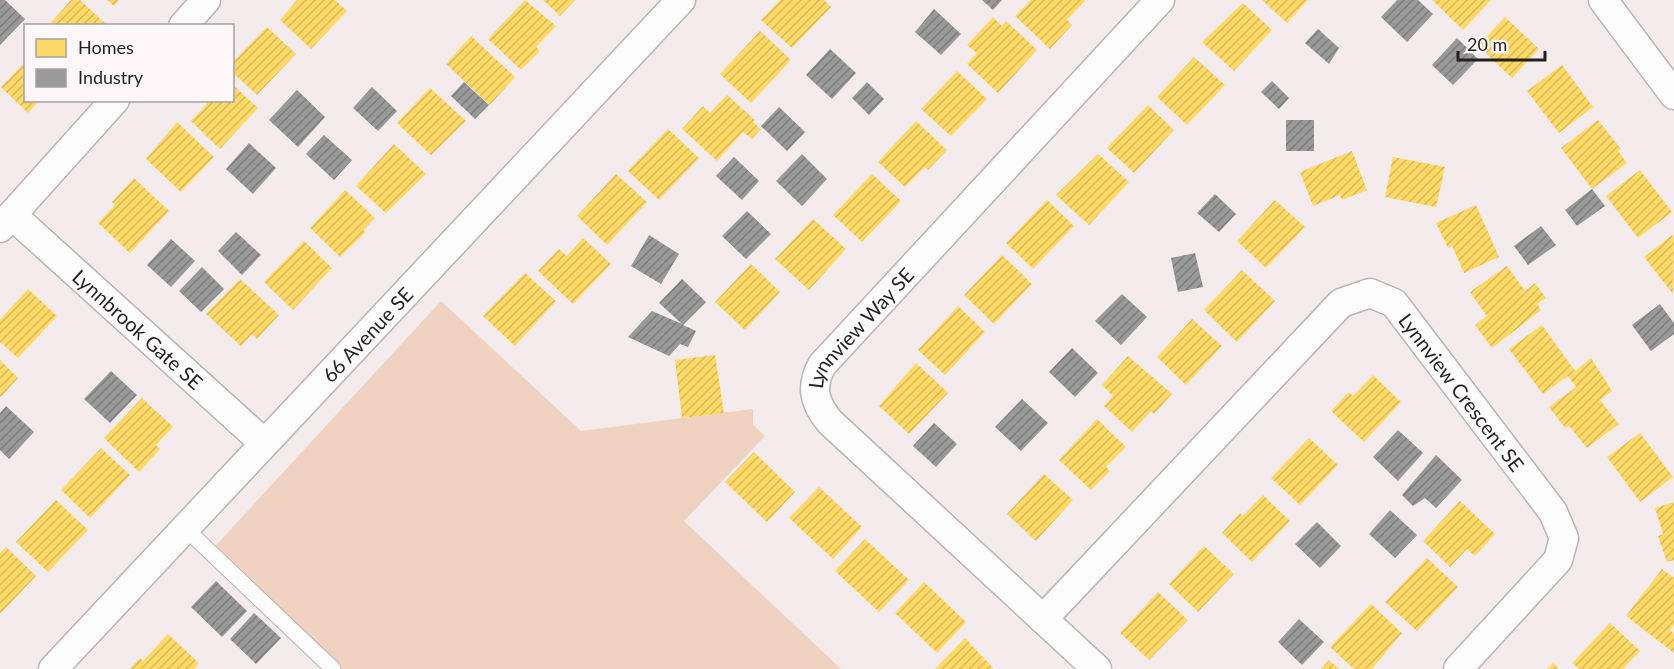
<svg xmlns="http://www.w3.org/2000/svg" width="1674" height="669" font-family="Lato,sans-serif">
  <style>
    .park { fill: #efd2c0 }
    .homes { fill: url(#homes-hatch) }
    .industry { fill: url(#industry-hatch) }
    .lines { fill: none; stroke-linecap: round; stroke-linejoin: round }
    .service-casing { stroke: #bbb4b6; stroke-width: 17 }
    .minor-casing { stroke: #bbb4b6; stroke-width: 31 }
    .service { stroke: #fdfcfc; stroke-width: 15 }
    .minor { stroke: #fdfcfc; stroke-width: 28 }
    .labels { text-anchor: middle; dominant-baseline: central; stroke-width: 6; stroke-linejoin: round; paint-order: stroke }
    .street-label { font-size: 20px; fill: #251f21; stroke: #fef7f9 }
  </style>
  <defs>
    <pattern id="homes-hatch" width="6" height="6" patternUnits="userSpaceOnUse" patternTransform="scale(1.5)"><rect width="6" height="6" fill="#ffd966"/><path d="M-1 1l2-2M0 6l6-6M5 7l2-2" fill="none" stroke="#daba58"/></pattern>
    <pattern id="industry-hatch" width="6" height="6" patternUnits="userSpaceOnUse" patternTransform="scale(1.5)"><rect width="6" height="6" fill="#999"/><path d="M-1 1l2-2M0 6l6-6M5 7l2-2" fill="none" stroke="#7d7c7c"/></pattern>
  </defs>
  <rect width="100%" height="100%" fill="#f4ebed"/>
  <path class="park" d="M441,301L581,431L753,409V425L765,436L684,521L841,669H333L209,553Z"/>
  <g class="homes">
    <path d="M71,0H80L106,24L48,26Z"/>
    <path d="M107,0H119L114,6Z"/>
    <path d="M297,0H335L347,11L311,49L280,20Z"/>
    <path d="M525,0L556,26L536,47L540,51L521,70L488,39Z"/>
    <path d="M543,0H575L560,16Z"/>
    <path d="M780,0H824L831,7L792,48L761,20Z"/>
    <path d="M1031,0H1084L1085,1L1067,20L1072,25L1050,49L1015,16Z"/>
    <path d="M1262,0H1308L1287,23Z"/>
    <path d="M1432,0H1491L1463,30Z"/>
    <path d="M1243,3L1272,30L1234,71L1202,42Z"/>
    <path d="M993,17L1002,26L1006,21L1037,50L998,93L967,64L977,53L967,45Z"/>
    <path d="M1505,17L1539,49L1512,78L1478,46Z"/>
    <path d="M267,27L296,54L257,95L232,72V63Z"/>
    <path d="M760,31L791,60L751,103L720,74Z"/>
    <path d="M471,36L515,77L490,105L446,64Z"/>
    <path d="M1194,57L1225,85L1187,125L1157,97Z"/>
    <path d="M26,61V100H40L28,113L1,87Z"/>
    <path d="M1562,65L1593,107L1559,133L1527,91Z"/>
    <path d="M957,71L987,99L951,136L921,109Z"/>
    <path d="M232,84L258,108L220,149L191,121L207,104L203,100H232Z"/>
    <path d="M430,88L466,121L431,155L397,123Z"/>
    <path d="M727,95L755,120L753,122L761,129L752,139L743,132L717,161L682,129L703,106L710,113Z"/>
    <path d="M1148,105L1174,130L1134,173L1107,148Z"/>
    <path d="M1598,120L1621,149L1618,151L1627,163L1592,189L1561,148Z"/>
    <path d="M916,121L947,150L928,170L925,167L905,187L878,162Z"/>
    <path d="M177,122L214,157L181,192L146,159Z"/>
    <path d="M668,129L699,158L659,200L628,171Z"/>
    <path d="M394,144L426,174L386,213L356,186Z"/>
    <path d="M1352,151L1367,190L1342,200L1340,195L1313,206L1300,172Z"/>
    <path d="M1098,154L1129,182L1089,225L1056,195Z"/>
    <path d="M1393,157L1445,167L1436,207L1385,197Z"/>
    <path d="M1640,170L1672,212L1638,238L1606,196Z"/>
    <path d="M616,174L647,202L607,245L577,216Z"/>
    <path d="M872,174L901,201L862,242L833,215Z"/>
    <path d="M134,178L169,211L130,253L98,223L115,205L112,202Z"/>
    <path d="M345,190L375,218L363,230L366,232L340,257L310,228Z"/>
    <path d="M1047,200L1074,226L1033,269L1006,243Z"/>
    <path d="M1275,200L1305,227L1266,268L1237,241Z"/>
    <path d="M1476,205L1499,257L1464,273L1452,246L1448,248L1436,223Z"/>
    <path d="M813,219L846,249L809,290L775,259Z"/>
    <path d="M1672,235L1674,238L1673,294L1644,257Z"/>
    <path d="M583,238L611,264L573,304L538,271L559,249L567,256Z"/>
    <path d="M304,241L332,268L293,310L264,282Z"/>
    <path d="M1002,255L1032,284L994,324L964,295Z"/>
    <path d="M751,264L780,292L745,330L715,302Z"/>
    <path d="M1507,266L1525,291L1535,283L1546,298L1537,304L1541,310L1492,348L1475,325L1487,316L1470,292Z"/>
    <path d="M1242,270L1275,301L1237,342L1204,310Z"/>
    <path d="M525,273L556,301L515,346L483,316Z"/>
    <path d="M240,279L279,315L257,339L252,334L241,346L206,314Z"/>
    <path d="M28,289L57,316L18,358L0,342V320Z"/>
    <path d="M958,306L985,332L945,375L918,350Z"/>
    <path d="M1192,319L1222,346L1186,385L1157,357Z"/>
    <path d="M1542,325L1575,371L1591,358L1612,391L1600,400L1619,424L1587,448L1569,426L1565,428L1549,407L1576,387L1568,376L1543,394L1509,349Z"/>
    <path d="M715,355L724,413L682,418L675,360Z"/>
    <path d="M1128,356L1172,394L1154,414L1151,411L1132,432L1104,406L1113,396L1102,385Z"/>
    <path d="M0,360L18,378L1,397L0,396Z"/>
    <path d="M916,363L948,393L909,434L879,406Z"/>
    <path d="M1373,375L1401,402L1364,442L1331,411L1349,392L1353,396Z"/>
    <path d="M142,398L173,427L156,445L160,449L139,472L104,438Z"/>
    <path d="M1097,419L1126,447L1106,467L1110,471L1091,490L1059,460Z"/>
    <path d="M1640,433L1673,477L1640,502L1607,457Z"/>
    <path d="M1309,438L1338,465L1300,505L1271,478Z"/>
    <path d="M101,448L130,475L90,518L61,490Z"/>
    <path d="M754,452L795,492L767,522L725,482Z"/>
    <path d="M1044,474L1073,500L1036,541L1007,514Z"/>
    <path d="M819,487L862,527L833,559L789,518Z"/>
    <path d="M1263,495L1290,521L1252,562L1222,533L1240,513L1243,516Z"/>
    <path d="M56,500L88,530L48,572L16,542Z"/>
    <path d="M1460,501L1495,534L1475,556L1467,549L1450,567L1423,541Z"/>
    <path d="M1674,502V560L1667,562L1658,536L1663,534L1655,508Z"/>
    <path d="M865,539L909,580L879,612L835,571Z"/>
    <path d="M1204,546L1234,574L1198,612L1169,584Z"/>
    <path d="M6,547L36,576L0,614V553Z"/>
    <path d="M1427,558L1458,587L1417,631L1385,602Z"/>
    <path d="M1662,569L1674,578V625L1670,630L1674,634V653L1626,616Z"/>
    <path d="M924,582L966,622L937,653L895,613Z"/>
    <path d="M1158,592L1188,620L1149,660L1120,633Z"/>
    <path d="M1371,604L1402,633L1372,669H1354L1330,647Z"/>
    <path d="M1610,623L1640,651L1623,669H1579L1572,663Z"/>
    <path d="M168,634L199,663L194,669H130L140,658L143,661Z"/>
    <path d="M965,638L994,669H935Z"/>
    <path d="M1329,660L1339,669H1321Z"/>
    <path d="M1553,663L1559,669H1547Z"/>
  </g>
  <g class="industry">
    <path d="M0,0H5L25,19L0,45Z"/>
    <path d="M982,0H1002L993,10Z"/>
    <path d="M1397,0H1418L1433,14L1407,42L1381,17Z"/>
    <path d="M934,9L961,34L941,55L915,32Z"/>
    <path d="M1318,29L1339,48L1329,64L1305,43Z"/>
    <path d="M1457,38L1478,59L1453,85L1432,65Z"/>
    <path d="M830,49L856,73L832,99L806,75Z"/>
    <path d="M1272,81L1289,98L1279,109L1261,92Z"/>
    <path d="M464,82L489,105L475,119L451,96Z"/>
    <path d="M867,82L884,99L869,115L852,98Z"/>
    <path d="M372,87L397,111L378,131L353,108Z"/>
    <path d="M297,90L325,117L298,147L269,120Z"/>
    <path d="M779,107L805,132L787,151L761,126Z"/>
    <rect x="1286" y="120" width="28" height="31"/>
    <path d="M324,135L352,160L334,180L306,154Z"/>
    <path d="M249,143L276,168L253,194L226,169Z"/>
    <path d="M802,154L827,179L802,206L776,181Z"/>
    <path d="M734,157L759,181L742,200L716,176Z"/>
    <path d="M1592,189L1605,206L1577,226L1565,210Z"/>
    <path d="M1215,194L1236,214L1219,232L1197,213Z"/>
    <path d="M747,211L771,234L746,259L722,236Z"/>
    <path d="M1541,226L1556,245L1528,265L1514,246Z"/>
    <path d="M236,232L261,255L242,275L218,251Z"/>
    <path d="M649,235L679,254L661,284L631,266Z"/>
    <path d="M171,239L195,261L171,287L147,265Z"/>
    <path d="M1195,253L1203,287L1178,292L1171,258Z"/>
    <path d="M202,267L224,289L201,312L179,291Z"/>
    <path d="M682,279L706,302L683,325L696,331L688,347L680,344L669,356L628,337L652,311L682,324L659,303Z"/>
    <path d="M1122,294L1147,317L1121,345L1095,321Z"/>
    <path d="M1660,304L1674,323V334L1651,351L1632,325Z"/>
    <path d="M1072,348L1098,373L1075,397L1049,372Z"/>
    <path d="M111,371L137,395L110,423L84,399Z"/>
    <path d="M1022,399L1048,423L1021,451L995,427Z"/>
    <path d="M6,406L34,432L9,459L0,450V413Z"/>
    <path d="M934,423L957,444L936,467L913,446Z"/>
    <path d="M1398,430L1423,453L1398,481L1373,457Z"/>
    <path d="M1436,455L1462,480L1436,508L1425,498L1413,506L1402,495Z"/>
    <path d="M1390,510L1417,535L1395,558L1369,534Z"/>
    <path d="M1317,522L1341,546L1320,568L1295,544Z"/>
    <path d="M216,581L247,611L222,637L191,607Z"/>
    <path d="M254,613L281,638L256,664L230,639Z"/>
    <path d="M1299,619L1324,642L1302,665L1278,642Z"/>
  </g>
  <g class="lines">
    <defs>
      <path id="service" d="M185,528L333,669"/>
      <g id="minor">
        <path d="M1603,0L1674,95"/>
        <path d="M183,26L206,0"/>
        <path id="s1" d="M12,215L264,443"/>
        <path d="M0,228L115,100"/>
        <path id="s2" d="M1043,619L1341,303L1370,293L1394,303L1553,512L1564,538L1558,560L1458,669"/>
        <path id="s3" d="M53,669L681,0"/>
        <path id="s4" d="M1097,669L830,422C814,403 810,387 822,365L1160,0"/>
      </g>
    </defs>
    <use href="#service" class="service-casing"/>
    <use href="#minor" class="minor-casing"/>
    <use href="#service" class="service"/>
    <use href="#minor" class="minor"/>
  </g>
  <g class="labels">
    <g class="street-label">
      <text stroke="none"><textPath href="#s1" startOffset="170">Lynnbrook Gate SE</textPath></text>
      <text stroke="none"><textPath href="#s4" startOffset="478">Lynnview Way SE</textPath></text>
      <text stroke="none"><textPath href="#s3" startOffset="459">66 Avenue SE</textPath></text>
      <text stroke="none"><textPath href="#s2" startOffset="603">Lynnview Crescent SE</textPath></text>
    </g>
  </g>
  <rect x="24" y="24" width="210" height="78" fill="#fef7f9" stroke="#a7a1a3" stroke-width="1.5"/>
  <rect x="36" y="39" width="30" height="18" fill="#ffd966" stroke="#a7a1a3" stroke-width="1.5"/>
  <text x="78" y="54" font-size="18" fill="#251f21">Homes</text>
  <rect x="36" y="69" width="30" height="18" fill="#999999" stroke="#a7a1a3" stroke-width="1.5"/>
  <text x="78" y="84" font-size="18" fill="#251f21">Industry</text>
  <path d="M1458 51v9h87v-9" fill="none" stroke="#251f21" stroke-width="3"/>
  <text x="1467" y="51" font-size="18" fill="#251f21" stroke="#fef7f9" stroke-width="4.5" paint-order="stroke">20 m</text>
</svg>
